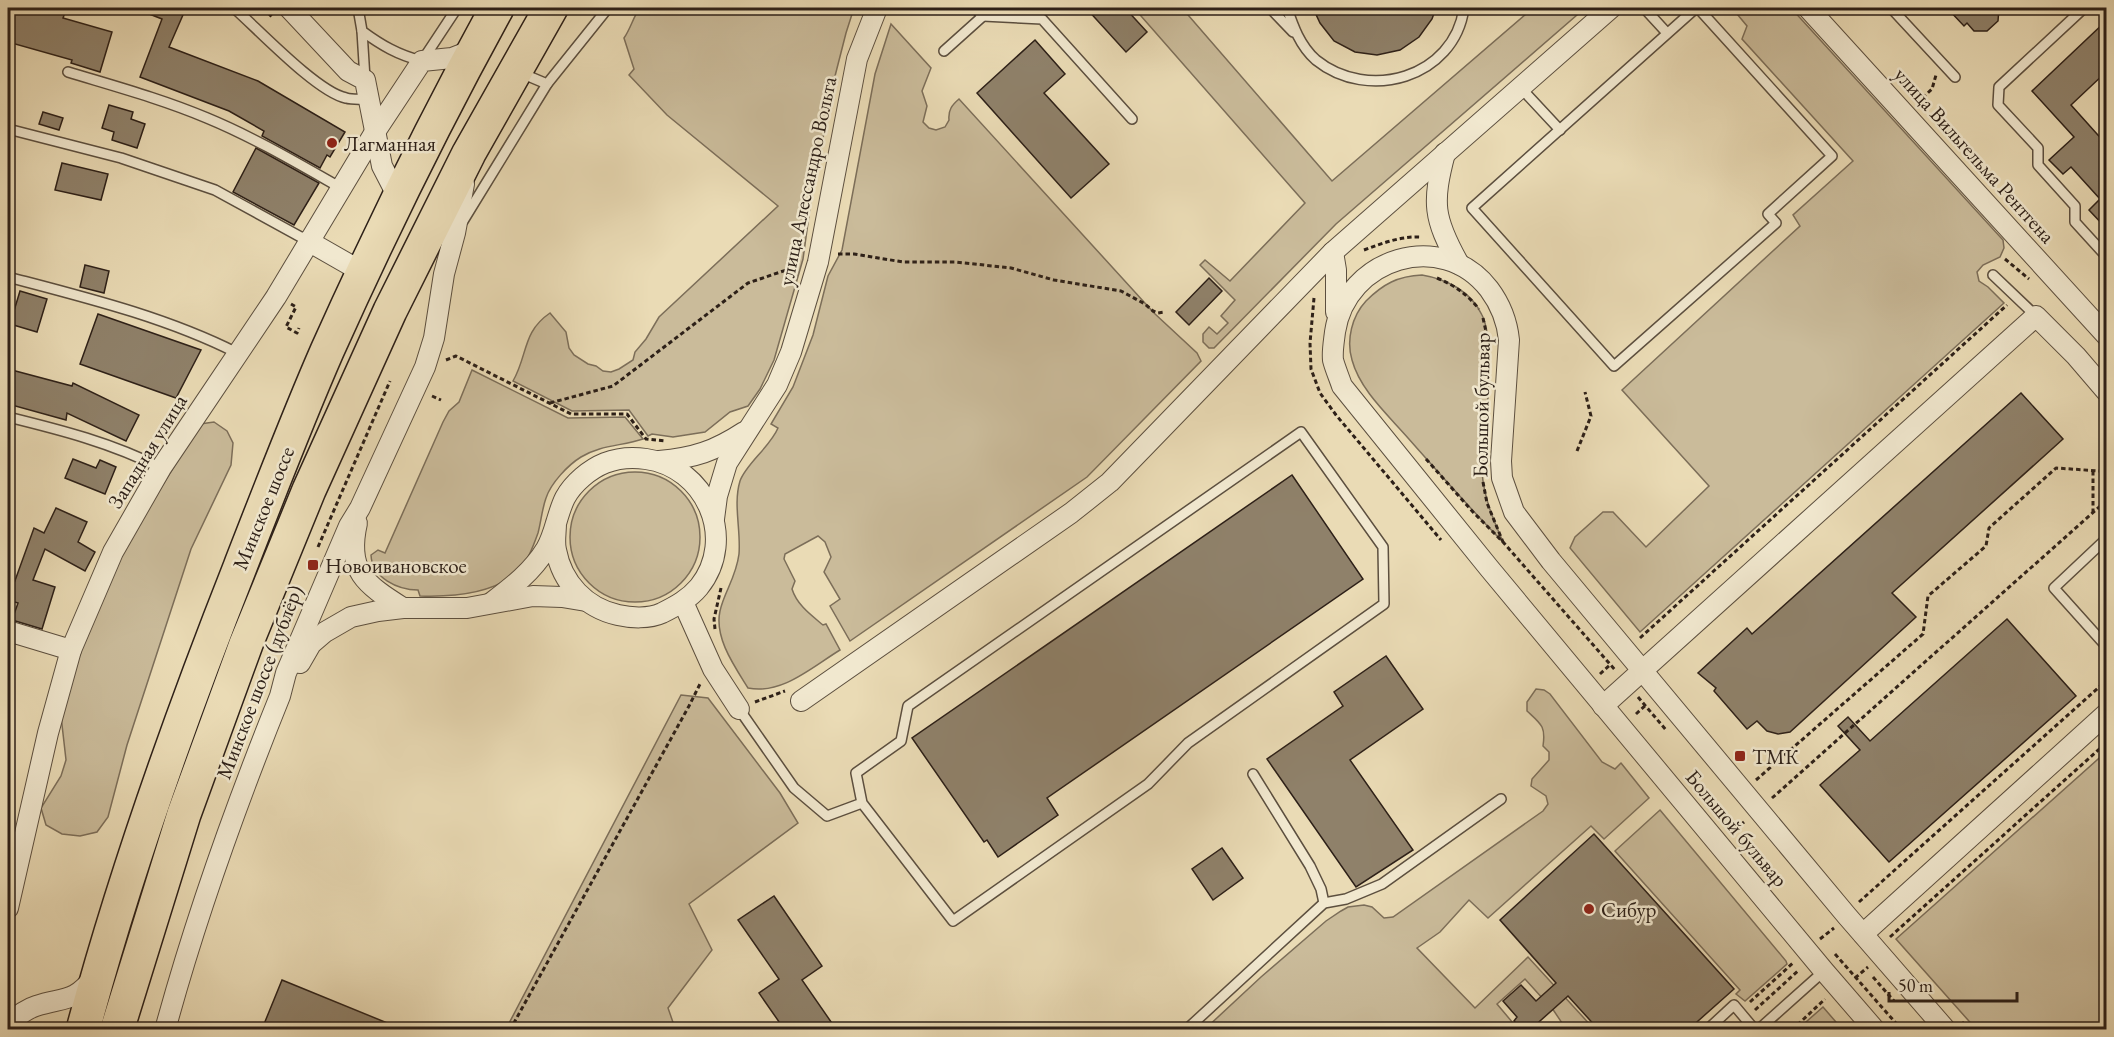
<svg xmlns="http://www.w3.org/2000/svg" width="2114" height="1037" font-family="'EB Garamond',serif">
  <style>
    .green { fill: #cabb9a; stroke: #7c6e59; stroke-width: 1.5 }
    .building { fill: #8f816a; stroke: #2d2018; stroke-width: 1.5 }
    .lines { fill: none; stroke-linecap: round; stroke-linejoin: round }
    .lane-casing { stroke: #5c4f3f; stroke-width: 12 }
    .street-casing { stroke: #5c4f3f; stroke-width: 22 }
    .highway-casing { stroke: #2d2018; stroke-width: 36 }
    .path { stroke: #2d2018; stroke-width: 3; stroke-dasharray: 4.5 3; stroke-linecap: butt }
    .lane { stroke: #f1e8cf; stroke-width: 9 }
    .street { stroke: #f1e8cf; stroke-width: 20 }
    .highway { stroke: #eadbb5; stroke-width: 33 }
    .poi-dot { fill: #8f2418; stroke: #f1e8cf; stroke-width: 2 }
    .labels { text-anchor: middle; dominant-baseline: central; stroke-width: 5; stroke-linejoin: round; paint-order: stroke }
    .poi-label { font-size: 21px; fill: #2d2018; stroke: #f1e8cf; text-anchor: start }
    .street-label { font-size: 21px; fill: #2d2018; stroke: #f1e8cf }
  </style>
  <rect width="100%" height="100%" fill="#eadbb5"/>
  <filter id="stains"><feTurbulence type="fractalNoise" baseFrequency=".00333" numOctaves="4"/><feColorMatrix values="0 0 0 0 .2 0 0 0 0 .09 0 0 0 0 .02 0 0 0 .5 -.17"/></filter>
  <radialGradient id="worn" r=".72"><stop offset=".6" stop-color="#630" stop-opacity="0"/><stop offset="1" stop-color="#630" stop-opacity=".3"/></radialGradient>
  <g class="green">
    <path d="M640,8H854L846,33L834,80L811,201L803,259L774,360L760,389L748,406L730,412L705,432L673,437L652,434L648,436L629,410L572,411L513,381C528,355 522,332 550,313L566,332L569,348L574,355L588,364L596,366L603,371L611,372L619,369L633,360L635,352L646,339L659,317L778,206L667,115L629,75L634,69L624,38C631,28 633,17 640,8Z"/>
    <path d="M1134,8H1182L1332,181L1533,8H1585L1336,224L1214,348H1209L1203,342V334L1209,327L1217,334L1228,323L1221,316L1235,300L1200,265L1205,260L1230,281L1305,203Z"/>
    <path d="M1732,8H1791L2003,240L2004,248L2000,257L1983,265L1977,272L1979,281L1988,287L2004,303L1640,632L1570,548L1575,537L1603,512H1613L1646,547L1709,486L1622,390L1800,226L1793,215L1853,161L1742,39L1747,26Z"/>
    <path d="M891,24L931,68L922,91L927,106L923,122L929,128L936,130L945,127L949,120C948,110 952,105 959,99L1154,313L1197,353L1201,361L1087,477L850,641L830,606L840,599L824,572L831,557L825,542L818,536L785,554L784,559L795,581L792,589C797,605 811,615 823,625L826,624L840,650C812,667 782,695 748,688C735,667 714,638 720,611C724,592 736,578 739,554C741,530 733,504 740,481C746,464 770,447 778,428L771,424L793,387L813,335L828,276L842,250L875,74Z"/>
    <path d="M1422,275C1446,279 1471,291 1482,315C1497,345 1484,436 1482,472C1484,498 1493,519 1503,542C1470,509 1439,473 1408,438C1388,415 1360,390 1352,360C1346,340 1352,316 1366,301C1383,284 1398,276 1422,275Z"/>
    <path d="M472,370L568,418L625,417L643,439C622,446 600,445 581,457C568,465 551,483 546,498C542,509 541,522 538,533C533,547 527,563 516,573C491,595 451,597 420,596L418,590C398,590 372,578 371,555L378,550L385,553L443,422L449,411L459,402Z"/>
    <path d="M214,422L227,431L233,443L231,465L191,549L127,745L108,817L97,832L80,836L62,834L46,825L41,808L61,776L66,760L61,716L79,649L123,550L200,424Z"/>
    <circle cx="635" cy="537" r="65"/>
    <path d="M1536,689L1544,690L1550,694L1602,762L1615,769L1621,763L1649,798L1604,839L1591,826L1488,918L1469,900L1440,932L1417,948L1475,1008L1528,957L1594,1029H1566L1554,1011L1525,979L1497,1004L1518,1029L1204,1030L1261,977L1326,921L1341,911L1348,907L1364,905L1372,907L1384,918L1393,917L1543,811L1548,804L1546,796L1531,786L1532,779L1549,760V752L1543,746C1546,726 1541,724 1527,711V702Z"/>
    <path d="M681,695L708,698L780,793L798,823L689,904L712,950L668,1008L675,1028L674,1029H506Z"/>
    <path d="M2106,752V1029H1976L1896,939Z"/>
    <path d="M1660,810L1786,961L1787,964L1745,1001L1736,994L1740,990L1615,851Z"/>
    <path d="M1823,1007L1842,1029H1798Z"/>
  </g>
  <g class="building">
    <path d="M8,8H57L66,10L63,18L112,32L100,72L71,63L72,60L8,42Z"/>
    <path d="M134,8H186L169,47L258,81L345,132L330,157L327,155L320,168L262,136L264,131L229,111L140,77L162,19Z"/>
    <path d="M1086,8H1125L1147,32L1126,52Z"/>
    <path d="M1313,8H1436L1432,19L1419,37L1400,50L1377,55L1355,52L1334,41L1320,23Z"/>
    <path d="M1947,8H1999L1998,21L1987,31H1974L1967,23L1964,26Z"/>
    <path d="M2106,21V72L2071,105L2106,144V228L2089,210L2100,199L2071,167L2063,174L2049,160L2074,137L2032,91Z"/>
    <path d="M1035,40L1065,74L1044,93L1109,164L1071,198L977,93Z"/>
    <path d="M109,105L133,112L131,119L145,124L137,148L112,140L114,132L102,128Z"/>
    <path d="M43,112L63,118L59,130L39,124Z"/>
    <path d="M256,148L319,183L294,225L233,192Z"/>
    <path d="M62,163L108,174L101,200L55,190Z"/>
    <path d="M85,265L109,271L104,293L80,287Z"/>
    <path d="M1209,278L1222,291L1189,325L1176,312Z"/>
    <path d="M20,291L47,299L37,332L10,324Z"/>
    <path d="M98,314L201,350L176,398L80,364Z"/>
    <path d="M8,369L72,386L73,383L139,415L126,441L67,413L66,420L8,404Z"/>
    <path d="M2021,393L2063,439L1892,593L1916,617L1790,732L1778,734L1767,731L1757,721L1747,729L1714,691L1716,688L1698,673L1747,628L1752,634Z"/>
    <path d="M73,459L96,468L100,460L116,467L105,494L65,478Z"/>
    <path d="M1292,475L1363,579L1047,798L1058,815L998,857L987,840L984,842L912,738Z"/>
    <path d="M56,508L87,522L78,542L95,552L85,571L45,549L33,580L55,587L42,629L12,620L18,603L8,600L34,528L44,533Z"/>
    <path d="M2007,619L2076,696L1889,862L1820,785L1860,750L1838,726L1848,717L1870,741Z"/>
    <path d="M1386,656L1423,709L1350,760L1413,850L1356,887L1267,759L1343,706L1334,692Z"/>
    <path d="M1594,834L1734,989L1689,1029H1598L1568,996L1531,1029H1521L1514,1021L1517,1017L1503,1001L1521,985L1536,1001L1556,983L1500,920Z"/>
    <path d="M1222,848L1243,878L1213,900L1192,869Z"/>
    <path d="M774,896L822,966L802,980L836,1029H784L759,993L779,979L738,920Z"/>
    <path d="M282,980L402,1029H262Z"/>
  </g>
  <g class="lines">
    <defs>
      <g id="lane">
        <path d="M234,8C258,29 317,92 346,98C353,100 362,99 369,99"/>
        <path d="M358,8L362,31C381,45 398,55 422,61L457,8"/>
        <path d="M975,8L983,16L1042,19L1132,119"/>
        <path d="M1270,8L1293,32"/>
        <path d="M1287,8C1293,26 1300,46 1316,60C1368,102 1454,78 1464,8"/>
        <path d="M1644,8L1667,33"/>
        <path d="M1696,8L1472,208L1614,366L1776,223L1768,214L1832,156L1698,8"/>
        <path d="M1891,8L1955,77"/>
        <path d="M2084,8L1999,87L1998,105L2038,148V165L2075,206V222L2106,256"/>
        <path d="M362,31L365,79"/>
        <path d="M944,51L983,16"/>
        <path d="M68,72C114,86 162,99 207,118C253,137 297,163 341,188"/>
        <path d="M521,73L547,84L608,8"/>
        <path d="M1520,87L1560,130"/>
        <path d="M8,129L121,158L215,190L308,241"/>
        <path d="M463,221L547,84"/>
        <path d="M1993,275L2036,316"/>
        <path d="M8,277C84,297 166,317 237,353"/>
        <path d="M8,417C61,430 112,443 161,468"/>
        <path d="M2106,539L2054,588L2106,646"/>
        <path d="M739,709L794,788L827,816L862,803L953,921L1148,784L1188,743L1384,604L1383,547L1301,432L908,706L901,741L856,773L862,803"/>
        <path d="M1253,774L1310,866L1321,889L1324,903"/>
        <path d="M1186,1030L1324,903L1346,899L1382,884L1501,799"/>
        <path d="M1554,1030H1557"/>
        <path d="M1707,1030L1734,1005L1755,1030"/>
        <path d="M1758,1030L1824,971"/>
      </g>
      <g id="street">
        <path d="M289,8L348,71L365,80L382,166L399,199"/>
        <path d="M1808,8L2106,335"/>
        <path d="M1445,153C1432,203 1433,218 1459,264"/>
        <path d="M308,241L364,273"/>
        <path d="M1333,252L1336,270V312"/>
        <path d="M659,461C694,458 715,451 744,432"/>
        <path d="M714,519L717,496L727,463L777,385L791,352L818,262L857,59L877,8"/>
        <path d="M357,523C346,571 365,584 403,608"/>
        <path d="M683,602L713,669L739,709"/>
        <path d="M491,603C512,587 532,572 546,549C555,534 557,514 565,498C573,483 590,469 605,463C618,458 633,457 646,459C705,467 738,538 699,587C689,599 676,606 662,613C649,619 631,618 618,615C586,608 562,583 556,550C554,542 556,532 556,523"/>
        <path d="M8,631L71,650"/>
        <path d="M300,663L311,644L325,632L351,617L378,611L403,608H467L533,596L562,597L586,601"/>
        <path d="M801,701L1071,513L1110,482L1333,252L1611,8"/>
        <path d="M1603,706L2036,316L2076,356L2106,391"/>
        <path d="M8,908L48,733L71,650L113,552L161,468L276,297L375,132L422,61L452,58L475,49"/>
        <path d="M1863,934L2106,714"/>
        <path d="M8,1024C16,1017 26,1009 36,1006C64,997 74,1003 94,977"/>
        <path d="M165,1030C196,916 236,805 280,696L286,673L349,526L360,508L425,367L434,338L444,274L455,233L464,184"/>
        <path d="M1875,1030L1824,971L1489,568L1342,386C1339,377 1335,368 1333,360C1332,351 1334,341 1335,332C1346,258 1442,228 1489,289C1501,305 1507,320 1509,340L1501,461L1502,478L1514,512L1551,561L1847,916L1946,1030"/>
      </g>
      <g id="highway">
        <path d="M83,1030C125,872 180,719 240,567C268,495 296,422 327,351C379,235 436,119 497,8"/>
        <path d="M117,1030L184,814L246,644L309,490L390,311L469,153L551,8"/>
      </g>
    </defs>
    <use href="#lane" class="lane-casing"/>
    <use href="#street" class="street-casing"/>
    <use href="#highway" class="highway-casing"/>
    <g class="path">
      <path d="M263,8L272,17"/>
      <path d="M1917,103L1932,89L1936,75"/>
      <path d="M1364,250C1383,243 1401,236 1421,237"/>
      <path d="M838,254H854L903,262H956L1011,268L1054,280L1121,291L1145,304L1153,311L1158,313L1165,312"/>
      <path d="M2005,259L2029,279"/>
      <path d="M1437,278C1454,285 1467,294 1479,309"/>
      <path d="M1314,298L1310,343L1311,369L1320,393L1336,415L1441,540"/>
      <path d="M291,304L296,307L286,327L297,333L299,328"/>
      <path d="M1483,318L1487,336L1488,356"/>
      <path d="M446,360L456,356L571,414H627L646,439L665,441"/>
      <path d="M432,396L441,400"/>
      <path d="M550,403L613,386L748,283L798,266"/>
      <path d="M1577,451L1591,416L1585,392"/>
      <path d="M1426,459L1473,512L1503,542L1616,671"/>
      <path d="M1483,482L1487,503L1503,542"/>
      <path d="M2093,513V470"/>
      <path d="M318,547L390,381"/>
      <path d="M715,629L714,619L721,588"/>
      <path d="M1640,638L2007,305"/>
      <path d="M1600,674L1610,665"/>
      <path d="M1638,697L1666,730"/>
      <path d="M755,702L785,691"/>
      <path d="M1636,714L1646,705"/>
      <path d="M1756,780L1923,634L1928,596L1986,546L1989,528L2056,468L2100,471L2106,465"/>
      <path d="M1772,798L2106,501"/>
      <path d="M1731,833L1744,822"/>
      <path d="M1859,902L2106,681"/>
      <path d="M1890,937L2106,743"/>
      <path d="M1820,939L1834,928"/>
      <path d="M1835,954L1902,1030"/>
      <path d="M1873,977L1894,1001"/>
      <path d="M1855,978L1868,967"/>
      <path d="M1750,1002L1793,963"/>
      <path d="M1755,1010L1799,970"/>
      <path d="M1962,1022L1969,1030"/>
      <path d="M510,1030L689,706L701,682"/>
      <path d="M1792,1030L1825,999"/>
    </g>
    <use href="#lane" class="lane"/>
    <use href="#street" class="street"/>
    <use href="#highway" class="highway"/>
  </g>
  <g class="poi-dot">
    <circle cx="332" cy="143" r="6"/>
    <rect x="307" y="559" width="12" height="12" rx="3"/>
    <rect x="1734" y="750" width="12" height="12" rx="3"/>
    <circle cx="1589" cy="909" r="6"/>
  </g>
  <g class="labels">
    <g class="poi-label">
      <text x="344" y="143">Лагманная</text>
      <text x="325" y="565">Новоивановское</text>
      <text x="1752" y="756">ТМК</text>
      <text x="1601" y="909">Сибур</text>
    </g>
    <g class="street-label">
      <text transform="translate(1975 155) rotate(48)">улица Вильгельма Рентгена</text>
      <text transform="translate(807 181) rotate(-78)">улица Алессандро Вольта</text>
      <text transform="translate(1481 405) rotate(-89)">Большой бульвар</text>
      <text transform="translate(147 451) rotate(-58)">Западная улица</text>
      <text transform="translate(263 508) rotate(-68)">Минское шоссе</text>
      <text transform="translate(259 682) rotate(-69)">Минское шоссе (дублёр)</text>
      <text transform="translate(1737 828) rotate(50)">Большой бульвар</text>
    </g>
  </g>
  <rect width="2114" height="1037" fill="none" stroke="#eadbb5" stroke-width="30"/>
  <rect x="9" y="9" width="2096" height="1019" fill="none" stroke="#2d2018" stroke-width="3"/>
  <rect x="15" y="15" width="2084" height="1007" fill="none" stroke="#2d2018" stroke-width="1.5"/>
  <path d="M1889 992v9h128v-9" fill="none" stroke="#2d2018" stroke-width="3"/>
  <text x="1898" y="992" font-size="18" fill="#2d2018" stroke="#f1e8cf" stroke-width="4.5" paint-order="stroke">50 m</text>
  <rect width="100%" height="100%" filter="url(#stains)"/>
  <rect width="100%" height="100%" fill="url(#worn)"/>
</svg>
